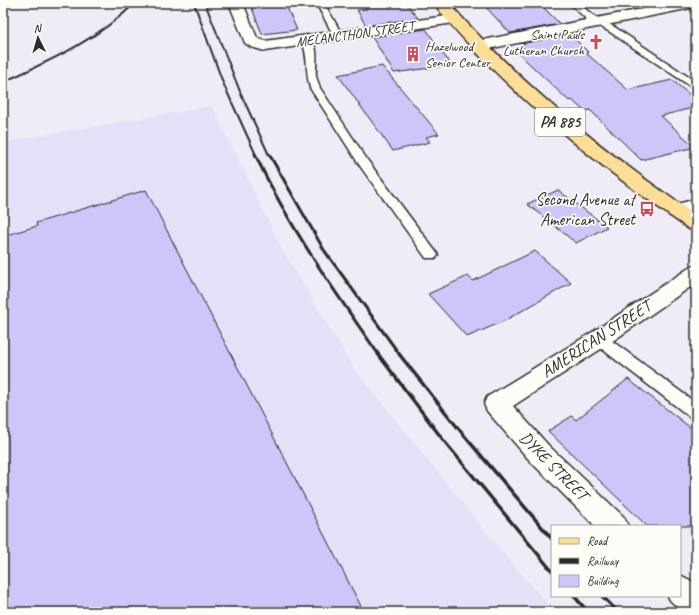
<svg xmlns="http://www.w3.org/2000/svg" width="699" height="615" font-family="Caveat,sans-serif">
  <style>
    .built { fill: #e5e0f7 }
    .building { fill: #cec5f8; stroke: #2b2b2b }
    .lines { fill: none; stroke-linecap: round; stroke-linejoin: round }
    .lane-casing { stroke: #2b2b2b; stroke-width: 3 }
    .street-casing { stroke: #2b2b2b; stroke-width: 3 }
    .primary-casing { stroke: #2b2b2b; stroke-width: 3 }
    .lane { fill: #fdfcf7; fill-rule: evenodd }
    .street { fill: #fdfcf7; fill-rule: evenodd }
    .primary { fill: #fcde96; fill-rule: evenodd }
    .rail-far2 { stroke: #2b2b2b; stroke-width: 2 }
    .rail-far1 { stroke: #2b2b2b; stroke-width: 3 }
    .rail { stroke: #2b2b2b; stroke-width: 3.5 }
    .labels { text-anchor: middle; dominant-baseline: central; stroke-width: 3.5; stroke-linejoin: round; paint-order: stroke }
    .far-street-label { font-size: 14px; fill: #2b2b2b; stroke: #fdfcf7 }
    .far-poi-label { font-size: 14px; fill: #2b2b2b; stroke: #fdfcf7; text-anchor: end }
    .shield { fill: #fdfcf7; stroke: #6a6a68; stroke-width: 1 }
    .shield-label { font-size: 16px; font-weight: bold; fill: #2b2b2b }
    .poi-label { font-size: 17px; fill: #2b2b2b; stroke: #fdfcf7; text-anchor: end }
    .street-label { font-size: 17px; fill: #2b2b2b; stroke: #fdfcf7 }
  </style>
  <rect width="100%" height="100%" fill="#efecf7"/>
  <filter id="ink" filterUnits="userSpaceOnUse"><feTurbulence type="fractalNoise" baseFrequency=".025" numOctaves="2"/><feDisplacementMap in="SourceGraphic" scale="8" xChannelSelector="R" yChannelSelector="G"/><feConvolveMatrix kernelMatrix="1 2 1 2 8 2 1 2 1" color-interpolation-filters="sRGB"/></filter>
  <g filter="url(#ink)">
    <path class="built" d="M212,106L283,251L355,370L503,553L555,612H3V142Z"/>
    <g class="building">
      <path d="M250,3H285L297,30L262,34Z"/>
      <path d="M362,3H406L418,18L366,26L357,10L367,9Z"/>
      <path d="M482,3H539L560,24L510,33Z"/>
      <path d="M426,29L451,65L394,73L372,37Z"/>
      <path d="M570,34L588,52L586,53L628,90L672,80L696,100V107L661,116L695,147L641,160L590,110L584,111L572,100L569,101L518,53L526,51L520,44Z"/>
      <path d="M382,66L439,134L426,137L430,142L393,151L338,75Z"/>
      <path d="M146,190L364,612H3V236L37,226L36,223Z"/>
      <path d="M558,190L607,227L576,243L527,204Z"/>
      <path d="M535,251L571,283L504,321L467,337L428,294L468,276L473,281Z"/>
      <path d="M628,379L696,432V526H647L548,431L572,416L576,420Z"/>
    </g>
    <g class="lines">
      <defs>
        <g id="lane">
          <path d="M316,3H324L343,36L341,38H335Z"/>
          <path d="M570,3H579L591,14L616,28L696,82V90L610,32L585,18Z"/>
          <path d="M307,38C321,42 315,66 316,76C317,80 319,84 320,88L368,161L436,252L438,255L436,258H426L360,166L310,88C305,71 309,58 302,41Z"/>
          <path d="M599,333L604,335L696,403V419L690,417L594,343L592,339L594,335Z"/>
        </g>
        <g id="street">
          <path d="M229,3H243L257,38L265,41L454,15L459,16L461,19L459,22L454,23L265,51L251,47L245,43Z"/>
          <path d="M673,3H696V7L478,51L473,49L470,46L473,43L478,41Z"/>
          <path d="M696,199V212L677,217L670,216L667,211L670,206Z"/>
          <path d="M696,265V283L607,345L513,406L549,446L624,517L628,526H595L531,462L487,411L484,404L487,397L591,333L689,268Z"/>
          <path d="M680,575L690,580L696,585V612H682L670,600L668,596H680Z"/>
        </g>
        <path id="primary" d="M434,3H449C521,85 605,153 696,215V231L689,229C615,177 543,122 480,56C464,39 447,22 434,3Z"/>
      </defs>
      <use href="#lane" class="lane-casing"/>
      <use href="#street" class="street-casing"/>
      <use href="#primary" class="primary-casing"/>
      <use href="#lane" class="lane"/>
      <use href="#street" class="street"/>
      <use href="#primary" class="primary"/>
      <g class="rail-far2">
        <path d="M194,3L223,83L256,155"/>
        <path d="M205,3L241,94L269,155"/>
        <path d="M3,82C51,60 97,40 135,3"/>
      </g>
      <g class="rail-far1">
        <path d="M255,154C288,225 334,291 379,355"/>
        <path d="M269,154L324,250L400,355"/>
      </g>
      <g class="rail">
        <path d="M378,354L444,441L552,571"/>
        <path d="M399,354L462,433L552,539"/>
        <path d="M574,596L588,612"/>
        <path d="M602,596L618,612"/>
      </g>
    </g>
  </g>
  <defs>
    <symbol id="church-bare" viewBox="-9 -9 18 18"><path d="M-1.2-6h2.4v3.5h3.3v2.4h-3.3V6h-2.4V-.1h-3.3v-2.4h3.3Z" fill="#d1495b" stroke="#fdfcf7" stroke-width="2.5" paint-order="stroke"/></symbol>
    <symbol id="building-bare" viewBox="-9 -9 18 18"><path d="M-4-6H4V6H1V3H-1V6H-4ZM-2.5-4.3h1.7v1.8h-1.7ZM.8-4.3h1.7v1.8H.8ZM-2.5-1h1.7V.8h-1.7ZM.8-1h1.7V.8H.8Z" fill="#d1495b" stroke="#fdfcf7" stroke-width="2.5" paint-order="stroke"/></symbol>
    <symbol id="bus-bare" viewBox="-9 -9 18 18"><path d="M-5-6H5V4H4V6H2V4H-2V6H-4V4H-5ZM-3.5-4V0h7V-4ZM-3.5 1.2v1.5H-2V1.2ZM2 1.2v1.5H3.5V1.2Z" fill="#d1495b" stroke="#fdfcf7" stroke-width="2.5" paint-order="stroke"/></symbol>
  </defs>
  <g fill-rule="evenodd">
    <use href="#church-bare" x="585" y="31" width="22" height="22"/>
    <use href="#building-bare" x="402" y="43" width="22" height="22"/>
    <use href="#bus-bare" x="636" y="198" width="22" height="22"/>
  </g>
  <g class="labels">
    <g class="far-street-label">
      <text transform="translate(355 34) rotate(-8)">MELANCTHON STREET</text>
    </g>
    <g class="far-poi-label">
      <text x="584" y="34">Saint Pauls<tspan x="584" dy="16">Lutheran Church</tspan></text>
      <text x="425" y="46" text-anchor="start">Hazelwood<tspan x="425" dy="16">Senior Center</tspan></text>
    </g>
    <rect class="shield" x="535" y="108" width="50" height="28" rx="3"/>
    <g class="shield-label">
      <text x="560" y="122">PA 885</text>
    </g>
    <g class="poi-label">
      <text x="635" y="199">Second Avenue at<tspan x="635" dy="20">American Street</tspan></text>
    </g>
    <g class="street-label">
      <text transform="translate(596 339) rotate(-33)">AMERICAN STREET</text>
      <text transform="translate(554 466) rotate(45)">DYKE STREET</text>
    </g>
  </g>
  <rect width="699" height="615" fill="none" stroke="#fdfcf7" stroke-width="16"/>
  <rect x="8" y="8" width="683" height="599" fill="none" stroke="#2b2b2b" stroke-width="1.5" filter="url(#ink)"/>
  <rect x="551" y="525" width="130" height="72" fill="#fdfcf7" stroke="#a9a8a5"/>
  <rect x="559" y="538" width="20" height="6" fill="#fcde96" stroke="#a9a8a5"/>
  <text x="587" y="545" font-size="12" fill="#2b2b2b">Road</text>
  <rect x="559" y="558" width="20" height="6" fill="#2b2b2b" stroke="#a9a8a5"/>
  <text x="587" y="565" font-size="12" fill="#2b2b2b">Railway</text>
  <rect x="559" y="575" width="20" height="12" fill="#cec5f8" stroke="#a9a8a5"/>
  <text x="587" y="585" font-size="12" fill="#2b2b2b">Building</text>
  <g transform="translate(38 38) rotate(355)" stroke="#fdfcf7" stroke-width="3" paint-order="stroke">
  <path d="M0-3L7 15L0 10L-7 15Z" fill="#2b2b2b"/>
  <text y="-6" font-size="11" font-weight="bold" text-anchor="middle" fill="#2b2b2b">N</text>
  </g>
</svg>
